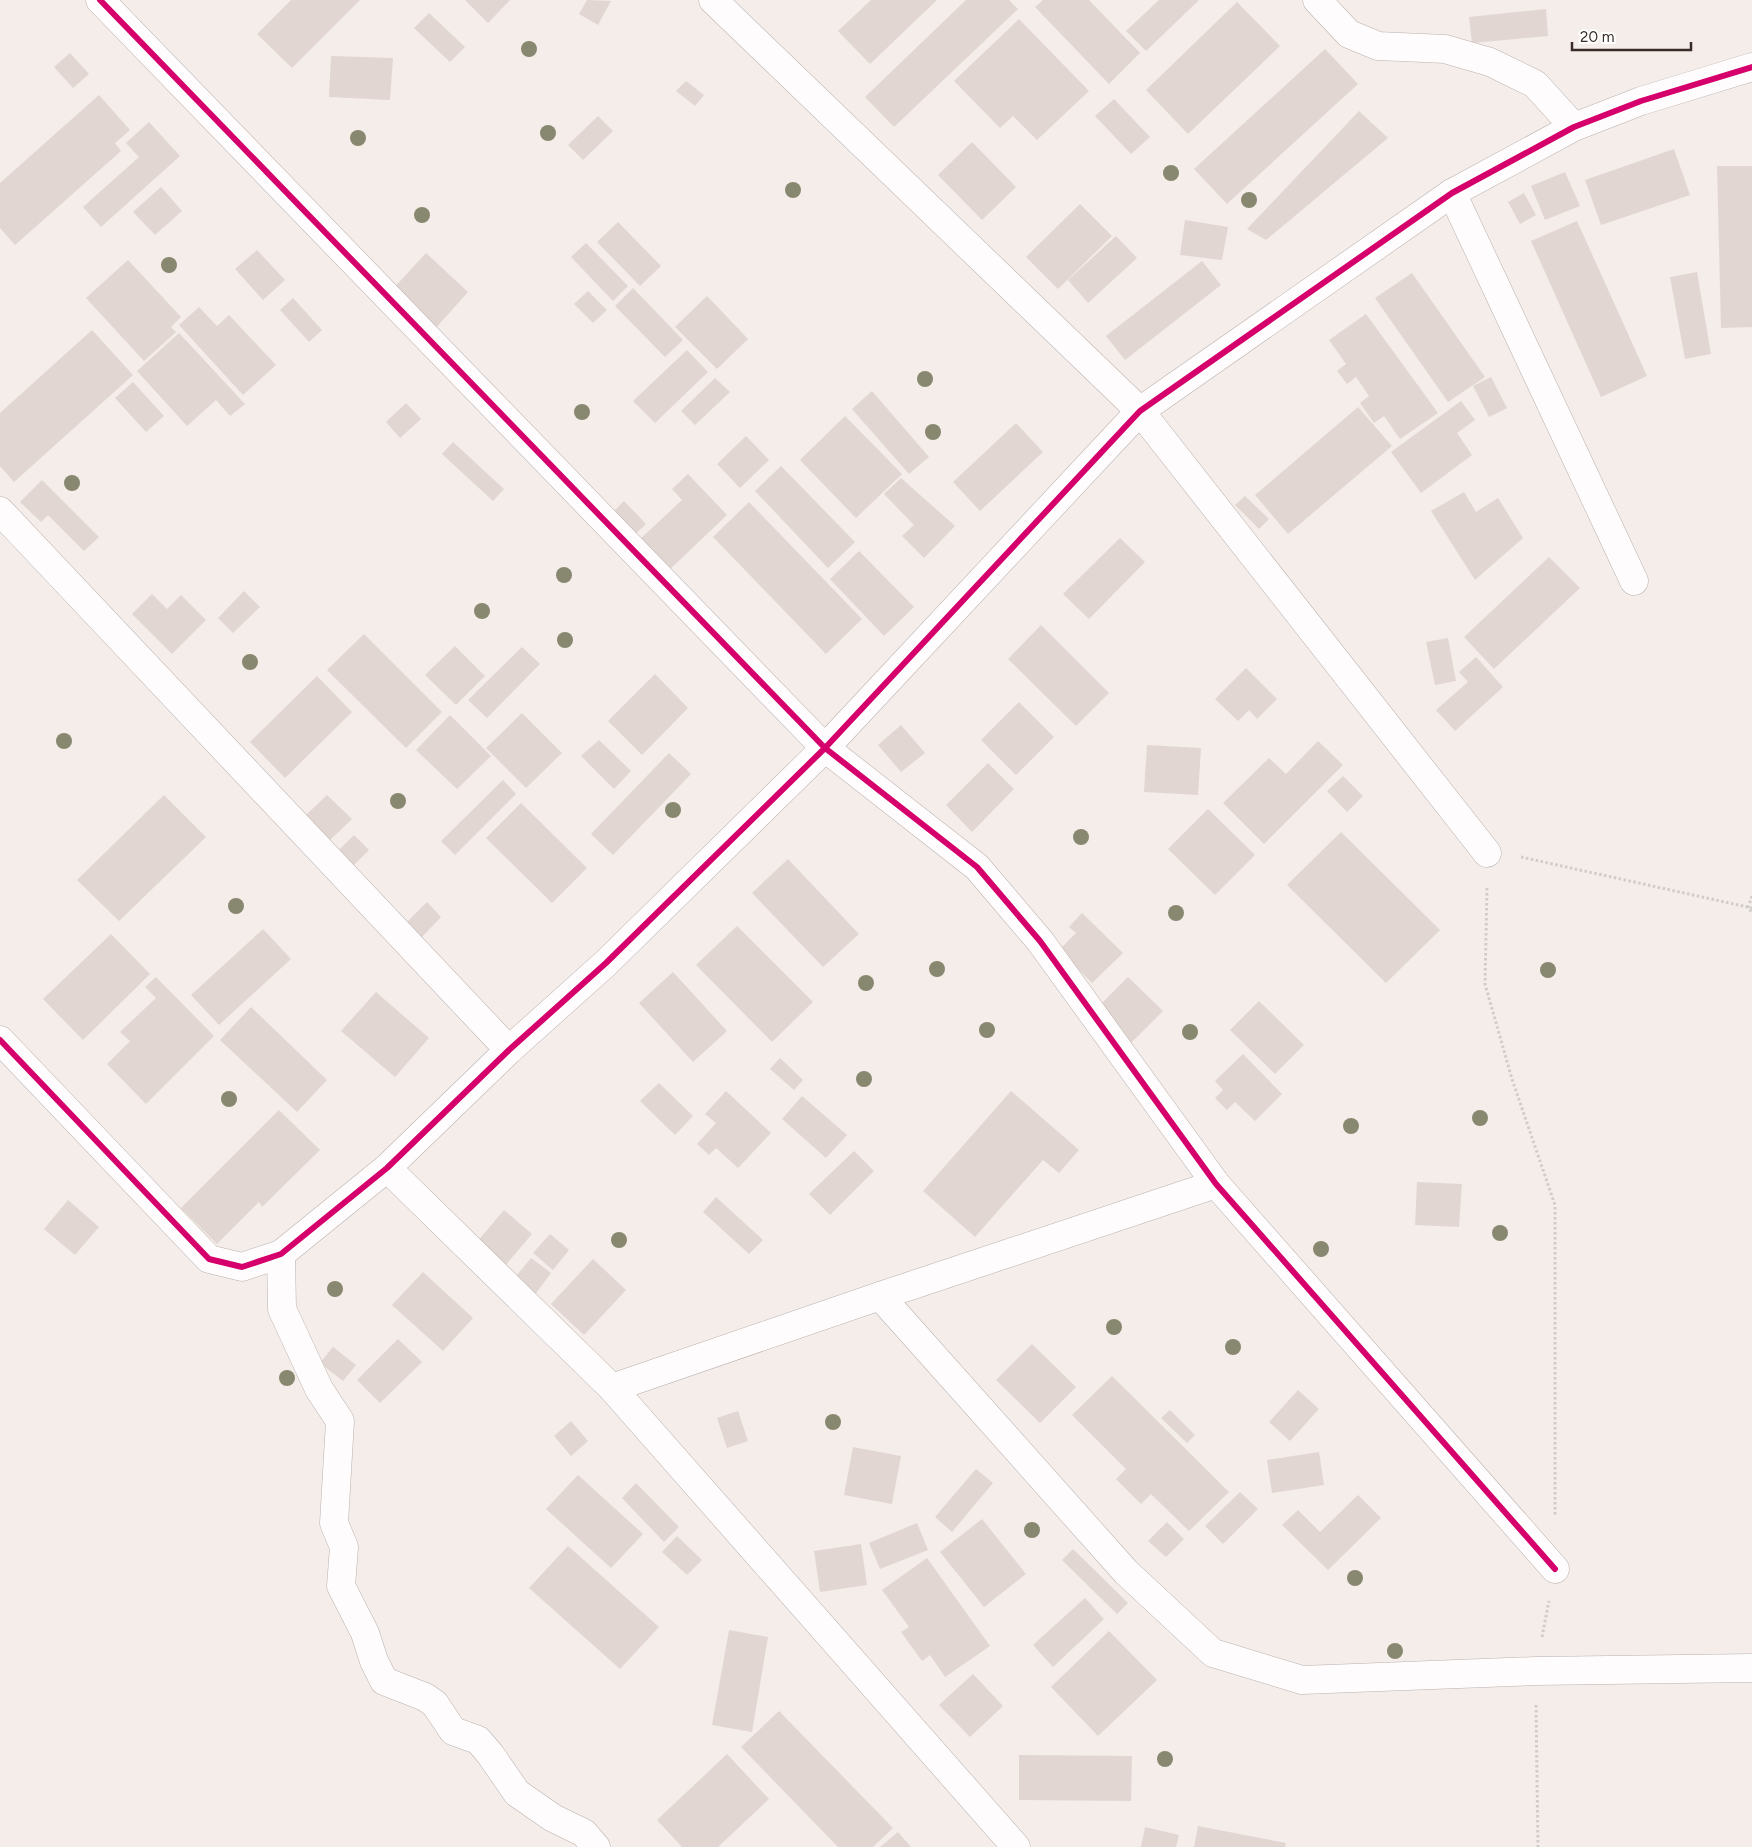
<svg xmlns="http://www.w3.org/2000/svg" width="1752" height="1847" font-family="Figtree,sans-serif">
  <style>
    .building { fill: #e1d6d2 }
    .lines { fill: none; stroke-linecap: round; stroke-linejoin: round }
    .minor-casing { stroke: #bbb1ad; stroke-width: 29 }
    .path { stroke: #d0ccca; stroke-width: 3; stroke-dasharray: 2.5 2.5; stroke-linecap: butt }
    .minor { stroke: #fefcfc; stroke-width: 28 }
    .cycleway-casing { stroke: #fff; stroke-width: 9 }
    .cycleway { stroke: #d6006c; stroke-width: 6 }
    .tree { fill: #88876f }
  </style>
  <rect width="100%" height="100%" fill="#f5edea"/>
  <g class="building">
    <path d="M291,0H360L292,68L257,34Z"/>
    <path d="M465,0H510L488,23Z"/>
    <path d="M587,0L611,1L598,25L579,14Z"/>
    <path d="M871,0H937L870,64L838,31Z"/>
    <path d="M966,0H1009L1018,9L894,127L865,97Z"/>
    <path d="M1043,0H1089L1140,53L1109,84L1035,7Z"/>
    <path d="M1159,0H1199L1146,51L1126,31Z"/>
    <path d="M1237,2L1280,46L1188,134L1146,90Z"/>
    <path d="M1546,9L1548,36L1472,43L1469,17Z"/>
    <path d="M429,13L465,47L450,62L414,28Z"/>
    <path d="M1019,19L1089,91L1037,140L1013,116L1000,128L954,81Z"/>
    <path d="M1325,49L1358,84L1227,204L1194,169Z"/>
    <path d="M70,53L89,74L73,88L54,67Z"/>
    <path d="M331,56L393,58L390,100L329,97Z"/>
    <path d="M686,81L704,95L695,106L676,91Z"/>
    <path d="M99,95L130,130L115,143L121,151L15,245L0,228V183Z"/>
    <path d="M1114,99L1150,137L1131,154L1095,116Z"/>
    <path d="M1359,111L1388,138L1266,240L1247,229Z"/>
    <path d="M598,116L613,131L583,160L568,145Z"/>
    <path d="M149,122L180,156L101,227L83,207L139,157L126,143Z"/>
    <path d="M972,142L1016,187L982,220L938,175Z"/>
    <path d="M1674,149L1690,195L1601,225L1585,180Z"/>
    <path d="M1717,166H1752V327L1721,328Z"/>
    <path d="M1565,172L1580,206L1545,220L1531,186Z"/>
    <path d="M161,187L182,211L155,235L133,212Z"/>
    <path d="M1524,193L1536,215L1520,224L1508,202Z"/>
    <path d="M1080,204L1112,236L1058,289L1026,257Z"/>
    <path d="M1185,220L1228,227L1222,260L1180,255Z"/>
    <path d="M1577,221L1647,376L1601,397L1531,241Z"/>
    <path d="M618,222L661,266L640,286L597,242Z"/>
    <path d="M1116,236L1137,258L1088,303L1068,280Z"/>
    <path d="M586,243L628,286L613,301L571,257Z"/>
    <path d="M257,250L285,280L263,300L235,269Z"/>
    <path d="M426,253L468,292L434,330L391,291Z"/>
    <path d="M128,260L181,317L171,327L176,332L144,361L86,298Z"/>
    <path d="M1202,261L1221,285L1125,360L1106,336Z"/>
    <path d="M1697,272L1711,354L1685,359L1670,277Z"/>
    <path d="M1412,273L1485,377L1448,402L1375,298Z"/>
    <path d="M633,288L683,340L665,357L615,306Z"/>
    <path d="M588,291L607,310L593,323L574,304Z"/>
    <path d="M707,296L748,339L717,369L675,327Z"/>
    <path d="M293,298L322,330L309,342L280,310Z"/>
    <path d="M199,307L217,326L229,315L276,365L243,395L179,325Z"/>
    <path d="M1366,314L1438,413L1400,439L1384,416L1374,423L1360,403L1369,396L1356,377L1347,384L1337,371L1346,364L1329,340Z"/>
    <path d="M92,330L133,375L14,482L0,466V413Z"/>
    <path d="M179,333L245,404L230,416L216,400L187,426L137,371Z"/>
    <path d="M687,350L708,372L655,423L633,401Z"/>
    <path d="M1491,377L1507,408L1489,417L1473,386Z"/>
    <path d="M715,378L730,392L695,425L681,411Z"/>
    <path d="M133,382L164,416L146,432L115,398Z"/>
    <path d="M872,391L929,457L909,474L852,409Z"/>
    <path d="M1461,401L1475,420L1457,433L1472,455L1421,493L1391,452Z"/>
    <path d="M406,403L421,419L400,438L386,422Z"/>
    <path d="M1358,407L1392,446L1288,534L1255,495Z"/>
    <path d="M845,416L902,474L856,518L800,460Z"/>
    <path d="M1016,423L1043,452L980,511L953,482Z"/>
    <path d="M746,436L769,460L740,488L717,464Z"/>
    <path d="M453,442L504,489L493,501L442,454Z"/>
    <path d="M781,466L855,542L828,568L755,491Z"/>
    <path d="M688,474L727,515L666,573L636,543L682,500L672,489Z"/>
    <path d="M901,478L955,526L924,558L902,536L914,525L884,494Z"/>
    <path d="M42,480L99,537L84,551L48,515L41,522L20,502Z"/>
    <path d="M1464,492L1476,512L1498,498L1523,538L1475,580L1431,511Z"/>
    <path d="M1245,496L1269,519L1259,529L1235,505Z"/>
    <path d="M624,501L646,524L630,539L609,516Z"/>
    <path d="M749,502L862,619L826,654L713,537Z"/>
    <path d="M1120,538L1145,562L1089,619L1063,594Z"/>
    <path d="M859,551L914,607L884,636L830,579Z"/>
    <path d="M1549,557L1580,588L1494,669L1464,637Z"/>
    <path d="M244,591L260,607L233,633L218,618Z"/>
    <path d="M152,594L167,609L181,595L206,620L172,654L132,614Z"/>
    <path d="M1041,625L1109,693L1076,726L1008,659Z"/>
    <path d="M364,634L442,712L406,748L327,670Z"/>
    <path d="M1448,638L1456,681L1435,685L1426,642Z"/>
    <path d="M455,646L485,676L456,705L425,675Z"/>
    <path d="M522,647L540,664L487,718L468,700Z"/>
    <path d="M1476,657L1503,687L1455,731L1436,710L1468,682L1459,672Z"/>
    <path d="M1246,668L1277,699L1257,719L1249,710L1238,721L1215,699Z"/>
    <path d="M655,674L688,708L642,755L608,721Z"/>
    <path d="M317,676L352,712L285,778L250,742Z"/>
    <path d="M1019,702L1054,737L1016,775L981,740Z"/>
    <path d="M522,713L562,753L526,788L486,748Z"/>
    <path d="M450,715L491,756L457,789L416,750Z"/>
    <path d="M901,725L925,753L901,772L878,745Z"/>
    <path d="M599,740L631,771L614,789L581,756Z"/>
    <path d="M1318,741L1343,765L1264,844L1223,803L1269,758L1286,774Z"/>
    <path d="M1147,745L1201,748L1198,795L1144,792Z"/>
    <path d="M669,753L691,774L613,855L591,834Z"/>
    <path d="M988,763L1014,789L972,832L946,805Z"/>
    <path d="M1343,776L1363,796L1347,812L1327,791Z"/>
    <path d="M503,780L516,794L455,855L441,841Z"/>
    <path d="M164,795L206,837L119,921L77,880Z"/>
    <path d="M327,795L352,819L328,842L304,817Z"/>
    <path d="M521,803L587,868L552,903L486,838Z"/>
    <path d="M1208,809L1255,855L1215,895L1168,849Z"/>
    <path d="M1341,832L1440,930L1386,983L1287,885Z"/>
    <path d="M354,835L369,850L349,870L334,855Z"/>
    <path d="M788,859L859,934L823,967L752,893Z"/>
    <path d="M427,902L441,917L421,938L406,923Z"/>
    <path d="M1082,913L1123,953L1092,983L1059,950L1076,933L1069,927Z"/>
    <path d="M737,926L813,1002L772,1042L696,965Z"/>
    <path d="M263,929L291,959L219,1025L191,995Z"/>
    <path d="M111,934L150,974L83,1040L43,999Z"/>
    <path d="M673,972L727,1031L693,1062L639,1003Z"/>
    <path d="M156,977L214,1036L146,1104L107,1064L130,1041L120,1032L156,998L145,987Z"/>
    <path d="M1128,977L1163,1011L1131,1043L1096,1009Z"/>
    <path d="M376,992L429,1038L395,1077L341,1031Z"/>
    <path d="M1259,1001L1304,1045L1275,1074L1230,1030Z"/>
    <path d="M251,1007L327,1080L297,1112L220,1040Z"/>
    <path d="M1243,1054L1282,1094L1255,1121L1235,1102L1227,1110L1215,1098L1223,1090L1215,1081Z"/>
    <path d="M780,1058L803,1080L794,1090L770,1069Z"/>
    <path d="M659,1083L693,1116L675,1135L640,1101Z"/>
    <path d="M726,1091L771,1133L738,1168L716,1148L709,1155L697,1144L716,1123L705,1114Z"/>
    <path d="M1011,1091L1079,1150L1059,1173L1043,1160L975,1237L923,1191Z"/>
    <path d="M802,1096L847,1135L826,1158L782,1119Z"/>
    <path d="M279,1110L320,1150L262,1207L259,1202L217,1244L181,1208Z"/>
    <path d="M854,1151L874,1171L830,1215L809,1194Z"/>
    <path d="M1417,1182L1462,1184L1459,1227L1415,1225Z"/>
    <path d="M716,1197L763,1240L749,1254L703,1212Z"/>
    <path d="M68,1200L99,1227L75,1255L44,1229Z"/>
    <path d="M504,1210L532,1234L504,1267L476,1243Z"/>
    <path d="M550,1234L569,1250L553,1270L533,1253Z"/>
    <path d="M531,1258L551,1273L534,1296L513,1280Z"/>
    <path d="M593,1259L626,1290L584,1335L551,1304Z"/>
    <path d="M423,1272L473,1318L443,1351L392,1305Z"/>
    <path d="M398,1339L422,1362L380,1403L357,1380Z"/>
    <path d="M1032,1344L1076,1387L1040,1423L996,1380Z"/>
    <path d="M333,1347L356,1365L343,1381L320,1363Z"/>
    <path d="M1112,1376L1229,1492L1189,1531L1151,1494L1141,1504L1116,1479L1126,1469L1072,1415Z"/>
    <path d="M1298,1390L1319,1409L1290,1441L1269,1422Z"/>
    <path d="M1170,1410L1195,1435L1187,1443L1161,1418Z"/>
    <path d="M738,1411L748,1441L727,1448L717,1418Z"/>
    <path d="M571,1421L588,1441L571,1456L554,1436Z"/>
    <path d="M853,1447L901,1456L892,1504L844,1495Z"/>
    <path d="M1319,1452L1324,1485L1272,1493L1267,1460Z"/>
    <path d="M976,1469L993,1483L952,1532L935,1517Z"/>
    <path d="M578,1475L643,1534L611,1568L546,1509Z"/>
    <path d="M636,1483L679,1527L664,1542L622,1498Z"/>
    <path d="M1240,1492L1258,1509L1223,1544L1205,1526Z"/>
    <path d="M1358,1495L1381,1518L1328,1570L1282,1525L1298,1510L1320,1532Z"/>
    <path d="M982,1519L1026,1574L984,1607L940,1552Z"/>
    <path d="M1167,1522L1184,1539L1166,1557L1148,1541Z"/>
    <path d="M917,1523L928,1550L880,1569L869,1543Z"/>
    <path d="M677,1536L702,1560L687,1575L662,1552Z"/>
    <path d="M861,1544L867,1585L820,1592L814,1551Z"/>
    <path d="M568,1546L659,1627L620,1669L529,1588Z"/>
    <path d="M1073,1549L1128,1603L1117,1614L1062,1560Z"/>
    <path d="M927,1558L990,1646L945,1677L930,1655L922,1661L901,1632L909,1627L882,1590Z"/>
    <path d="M1085,1598L1104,1619L1053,1667L1033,1645Z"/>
    <path d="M729,1630L768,1637L752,1732L712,1725Z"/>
    <path d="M1109,1631L1157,1680L1098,1736L1051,1687Z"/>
    <path d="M973,1674L1003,1706L970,1737L939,1705Z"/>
    <path d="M779,1711L893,1828L873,1847H838L741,1747Z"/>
    <path d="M727,1754L769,1799L718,1847H682L657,1820Z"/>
    <path d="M1019,1755L1132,1756L1131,1801L1019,1800Z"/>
    <path d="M1198,1826L1286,1843L1285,1847H1194Z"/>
    <path d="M1145,1827L1179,1835L1176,1847H1141Z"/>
    <path d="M898,1832L911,1847H880Z"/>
  </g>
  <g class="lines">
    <defs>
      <g id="minor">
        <path d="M100,0L825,748L977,867L1040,941L1216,1184L1555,1569"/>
        <path d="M713,0L1140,411L1487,853"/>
        <path d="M1317,0L1349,34L1378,46L1445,49L1490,62L1535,84L1574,127"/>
        <path d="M1452,193L1634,581"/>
        <path d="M0,511L509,1050"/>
        <path d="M0,1040L209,1259L242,1267L281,1254L387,1168L509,1050L606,963L825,748L1140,411L1452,193L1574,127L1641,101L1752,67"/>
        <path d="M387,1168L612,1388L1016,1847"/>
        <path d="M281,1254L282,1309L319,1389L340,1421L334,1523L344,1547L341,1586L365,1633L374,1661L384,1681L425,1697L435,1704L453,1731L478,1740L490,1754L517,1793L553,1818L584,1833L596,1847"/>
        <path d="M880,1296L1126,1572L1213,1653L1302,1680L1536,1671L1752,1668"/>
        <path d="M612,1388L880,1296L1216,1184"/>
      </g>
    </defs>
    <use href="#minor" class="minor-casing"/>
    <g class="path">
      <path d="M1521,857L1752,908"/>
      <path d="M1487,888L1485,984L1512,1079L1555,1205V1516"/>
      <path d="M1752,896L1748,908L1752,912"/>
      <path d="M1542,1637L1549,1601"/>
      <path d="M1536,1705L1538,1847"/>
    </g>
    <use href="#minor" class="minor"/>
    <defs>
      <g id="cycleway">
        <path d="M100,0L825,748L977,867L1040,941L1216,1184L1555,1569"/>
        <path d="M0,1040L209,1259L242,1267L281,1254L387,1168L509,1050L606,963L825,748L1140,411L1452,193L1574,127L1641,101L1752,67"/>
      </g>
    </defs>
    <use href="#cycleway" class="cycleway-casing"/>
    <use href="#cycleway" class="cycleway"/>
  </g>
  <g class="tree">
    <circle cx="529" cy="49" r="8"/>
    <circle cx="548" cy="133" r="8"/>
    <circle cx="358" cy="138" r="8"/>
    <circle cx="1171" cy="173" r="8"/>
    <circle cx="793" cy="190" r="8"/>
    <circle cx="1249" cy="200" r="8"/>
    <circle cx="422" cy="215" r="8"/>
    <circle cx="169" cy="265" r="8"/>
    <circle cx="925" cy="379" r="8"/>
    <circle cx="582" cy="412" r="8"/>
    <circle cx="933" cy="432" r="8"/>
    <circle cx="72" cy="483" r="8"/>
    <circle cx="564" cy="575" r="8"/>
    <circle cx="482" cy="611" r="8"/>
    <circle cx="565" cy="640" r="8"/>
    <circle cx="250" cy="662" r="8"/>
    <circle cx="64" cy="741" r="8"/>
    <circle cx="398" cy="801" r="8"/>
    <circle cx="673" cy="810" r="8"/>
    <circle cx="1081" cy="837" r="8"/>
    <circle cx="236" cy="906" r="8"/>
    <circle cx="1176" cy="913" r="8"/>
    <circle cx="937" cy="969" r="8"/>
    <circle cx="1548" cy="970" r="8"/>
    <circle cx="866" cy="983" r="8"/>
    <circle cx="987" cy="1030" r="8"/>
    <circle cx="1190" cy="1032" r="8"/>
    <circle cx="864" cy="1079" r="8"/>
    <circle cx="229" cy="1099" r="8"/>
    <circle cx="1480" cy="1118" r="8"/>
    <circle cx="1351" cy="1126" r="8"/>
    <circle cx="1500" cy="1233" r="8"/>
    <circle cx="619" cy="1240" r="8"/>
    <circle cx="1321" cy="1249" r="8"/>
    <circle cx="335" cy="1289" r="8"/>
    <circle cx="1114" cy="1327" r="8"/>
    <circle cx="1233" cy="1347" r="8"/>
    <circle cx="287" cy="1378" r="8"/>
    <circle cx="833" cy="1422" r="8"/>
    <circle cx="1032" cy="1530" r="8"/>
    <circle cx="1355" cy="1578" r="8"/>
    <circle cx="1395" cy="1651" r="8"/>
    <circle cx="1165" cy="1759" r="8"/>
  </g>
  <path d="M1572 42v8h119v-8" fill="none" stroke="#392b25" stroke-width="2.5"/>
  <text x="1580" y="42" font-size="15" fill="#392b25" stroke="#ffffff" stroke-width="4" paint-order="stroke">20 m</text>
</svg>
